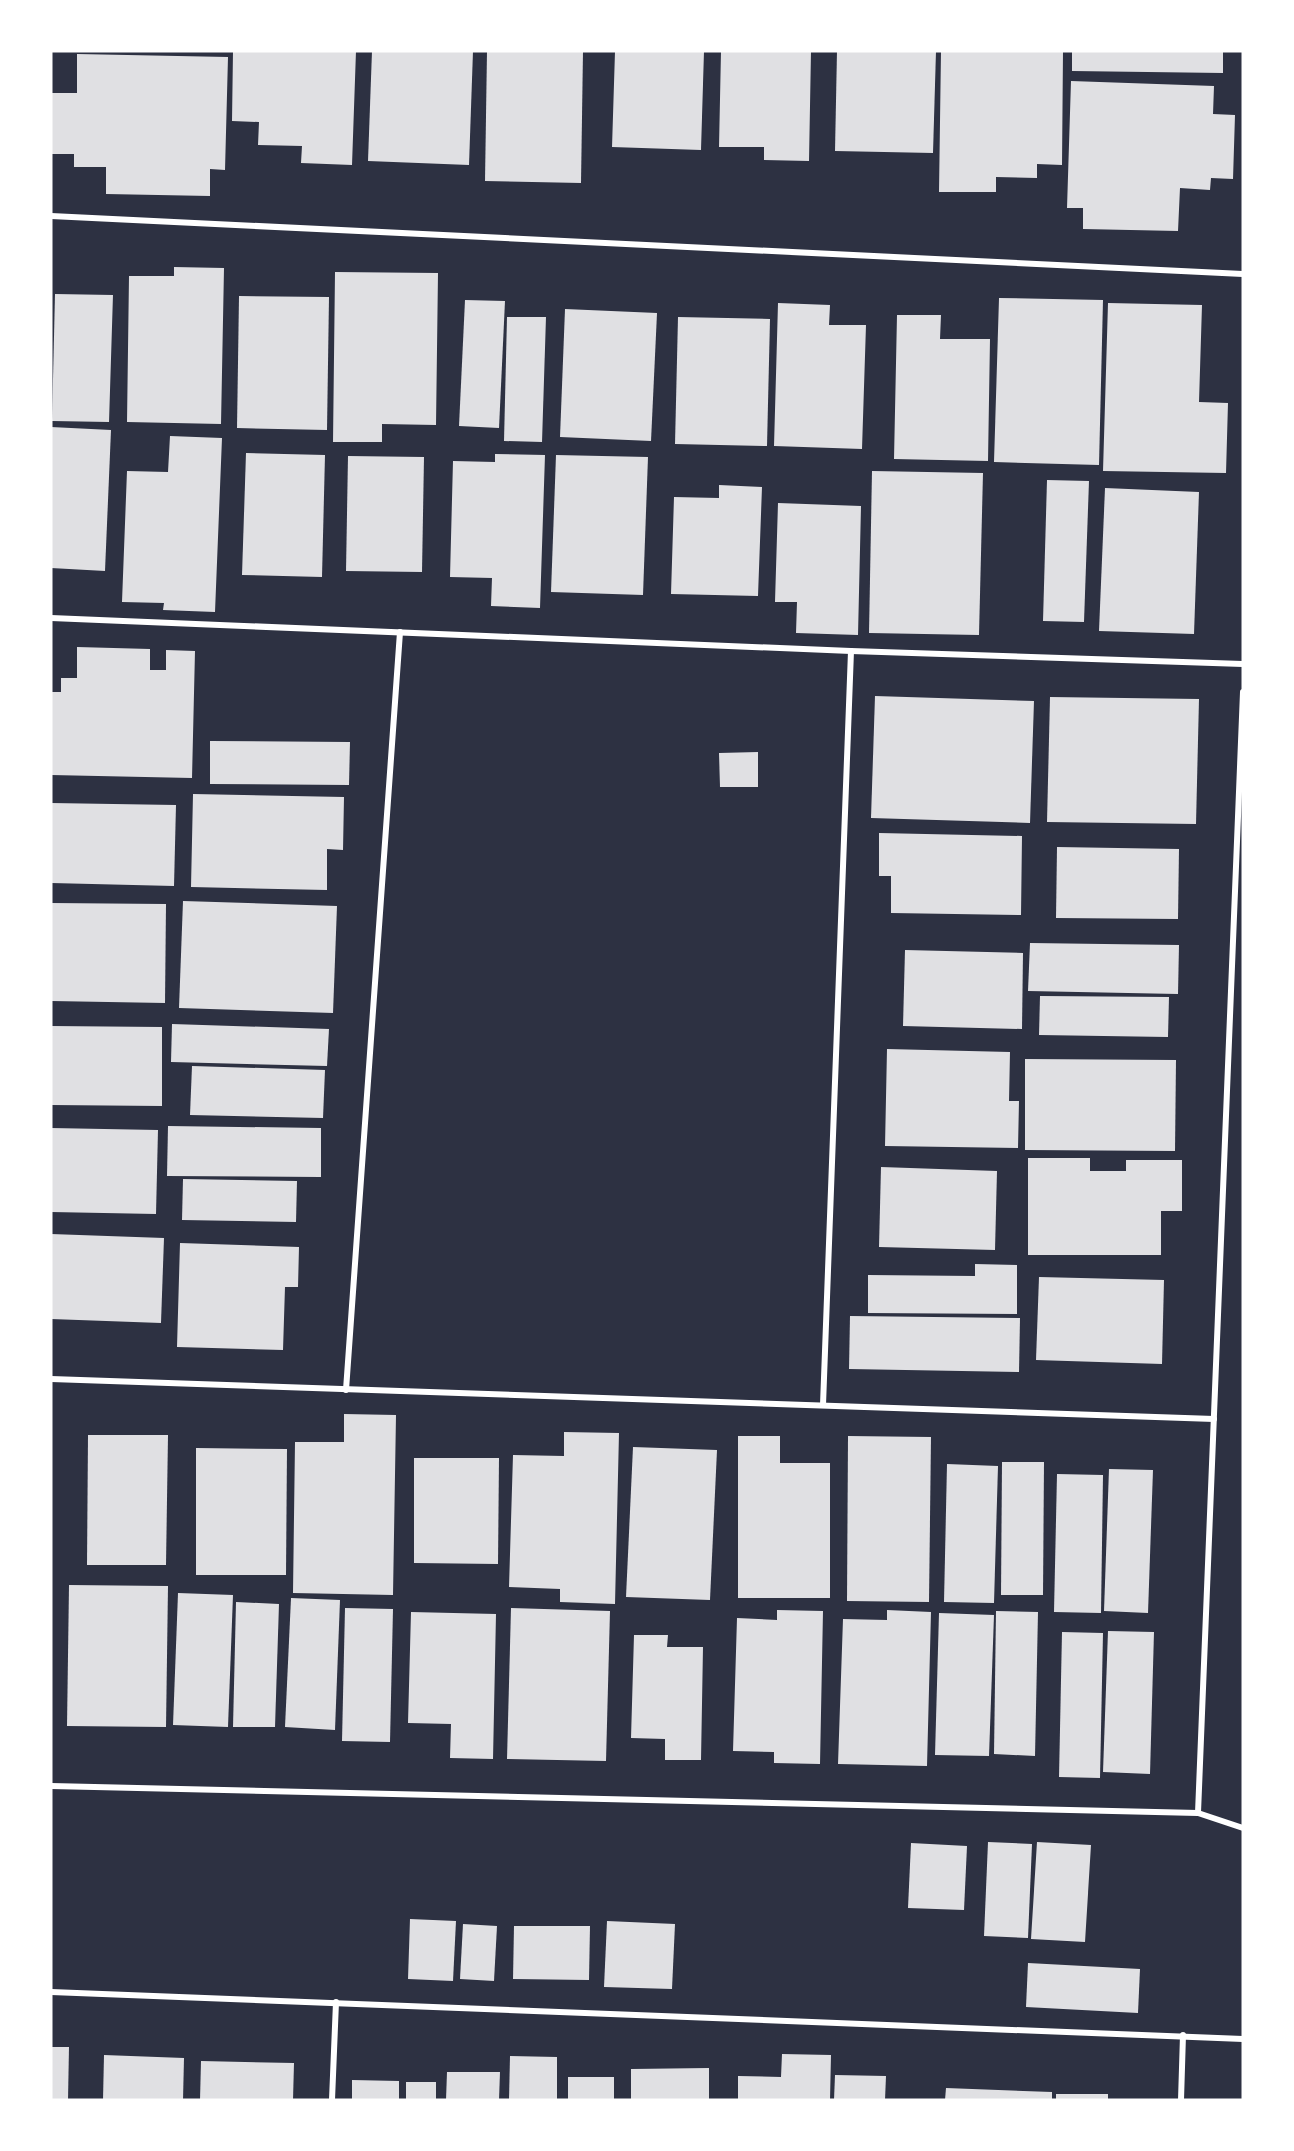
<svg xmlns="http://www.w3.org/2000/svg" width="1294" height="2151" font-family="Signika,sans-serif">
  <style>
    .building { fill: #e0e0e3 }
    .lines { fill: none; stroke-linecap: round; stroke-linejoin: round }
    .minor { stroke: #fff; stroke-width: 6 }
  </style>
  <rect width="100%" height="100%" fill="#2d3142"/>
  <g class="building">
    <path d="M233,51H356L352,165L301,163L302,146L258,145L259,122L232,121Z"/>
    <path d="M372,51H473L469,165L368,161Z"/>
    <path d="M487,51H583L581,183L485,181Z"/>
    <path d="M615,51H704L701,150L612,147Z"/>
    <path d="M721,51H811L809,161L764,160V147H719Z"/>
    <path d="M837,51H936L933,153L835,151Z"/>
    <path d="M941,51H1063L1062,165L1037,164V178L996,177V192H939Z"/>
    <path d="M1072,51H1223V73L1072,71Z"/>
    <path d="M77,54L228,57L225,170L210,169V196L106,194V167H74V154H51V93H77Z"/>
    <path d="M1071,81L1214,86L1213,114L1235,115L1233,179L1211,178L1210,190L1180,188L1178,231L1083,229V208H1067Z"/>
    <path d="M174,267L224,268L221,424L127,422L129,276H174Z"/>
    <path d="M335,272L438,273L436,425L382,424V442H333Z"/>
    <path d="M55,294L113,295L109,422L52,421Z"/>
    <path d="M239,296L329,297L327,430L237,428Z"/>
    <path d="M999,298L1103,300L1099,465L994,462Z"/>
    <path d="M465,300L505,301L499,428L459,426Z"/>
    <path d="M778,303L830,305L829,325H866L862,449L774,446Z"/>
    <path d="M1108,303L1202,305L1199,402L1228,403L1226,473L1103,471Z"/>
    <path d="M565,309L657,313L651,441L560,437Z"/>
    <path d="M897,315H941L940,339H990L988,461L894,459Z"/>
    <path d="M507,317H546L542,442L504,441Z"/>
    <path d="M678,317L770,319L767,446L675,444Z"/>
    <path d="M51,427L111,430L105,571L51,568Z"/>
    <path d="M170,436L222,438L215,612L163,610L164,603L122,602L127,471L168,472Z"/>
    <path d="M246,453L325,455L322,577L242,575Z"/>
    <path d="M495,454L545,455L540,608L491,606L492,578L450,577L453,461L495,462Z"/>
    <path d="M556,455L648,457L643,595L551,592Z"/>
    <path d="M348,456L424,457L422,572L346,571Z"/>
    <path d="M872,471L983,473L979,635L869,633Z"/>
    <path d="M1047,480L1089,481L1084,622L1043,621Z"/>
    <path d="M719,485L762,487L758,596L671,594L674,497L719,498Z"/>
    <path d="M1105,488L1199,492L1194,634L1099,631Z"/>
    <path d="M778,503L861,506L858,635L796,633L797,602H775Z"/>
    <path d="M77,647L150,649V670H166V650L195,651L192,778L51,775V692H61V678H77Z"/>
    <path d="M875,696L1034,701L1030,823L871,818Z"/>
    <path d="M1050,697L1199,699L1196,824L1047,822Z"/>
    <path d="M210,741L350,742L349,785L210,784Z"/>
    <path d="M758,752V787H720L719,753Z"/>
    <path d="M193,794L344,797L343,850L327,849V890L191,887Z"/>
    <path d="M51,803L176,805L174,886L51,883Z"/>
    <path d="M879,833L1022,836L1021,915L891,913V876H879Z"/>
    <path d="M1057,847L1179,849L1178,919L1056,918Z"/>
    <path d="M183,901L337,906L333,1013L179,1008Z"/>
    <path d="M51,903L166,904L165,1003L51,1001Z"/>
    <path d="M1030,943L1179,945L1178,994L1028,991Z"/>
    <path d="M905,950L1023,953L1022,1029L903,1026Z"/>
    <path d="M1040,996L1169,997L1168,1037L1039,1035Z"/>
    <path d="M172,1024L329,1029L327,1066L171,1062Z"/>
    <path d="M51,1026L162,1027V1106L51,1105Z"/>
    <path d="M887,1049L1010,1052L1009,1101H1019L1018,1148L885,1146Z"/>
    <path d="M1025,1059L1176,1060L1175,1151L1025,1150Z"/>
    <path d="M192,1066L325,1070L323,1118L190,1115Z"/>
    <path d="M168,1126L321,1128V1177L167,1176Z"/>
    <path d="M51,1128L158,1130L156,1214L51,1212Z"/>
    <path d="M1028,1158H1090V1171H1126V1160H1182V1211H1161V1255H1028Z"/>
    <path d="M881,1167L997,1171L995,1250L879,1247Z"/>
    <path d="M183,1179L297,1181L296,1222L182,1220Z"/>
    <path d="M51,1234L164,1238L161,1323L51,1319Z"/>
    <path d="M180,1243L299,1247L298,1287H285L283,1350L177,1347Z"/>
    <path d="M975,1264L1017,1265V1314L868,1313V1275L975,1276Z"/>
    <path d="M1039,1277L1164,1280L1162,1364L1036,1360Z"/>
    <path d="M850,1316L1020,1318L1019,1372L849,1369Z"/>
    <path d="M344,1414L396,1415L393,1595L293,1593L295,1442H344Z"/>
    <path d="M564,1432L619,1433L615,1604L560,1602V1589L509,1587L513,1455L564,1456Z"/>
    <path d="M88,1435H168L166,1565H87Z"/>
    <path d="M738,1436H780V1463H830V1598H738Z"/>
    <path d="M848,1436L931,1437L929,1602L847,1601Z"/>
    <path d="M633,1447L717,1450L710,1600L626,1597Z"/>
    <path d="M196,1448L287,1449L286,1575H196Z"/>
    <path d="M414,1458H499L498,1564L414,1563Z"/>
    <path d="M1002,1462H1044L1043,1595H1001Z"/>
    <path d="M947,1464L998,1466L994,1603L944,1602Z"/>
    <path d="M1109,1469L1153,1470L1148,1613L1104,1611Z"/>
    <path d="M1057,1474L1103,1475L1101,1613L1054,1612Z"/>
    <path d="M69,1585L168,1586L166,1727L67,1726Z"/>
    <path d="M178,1593L233,1595L228,1727L173,1725Z"/>
    <path d="M291,1598L340,1600L335,1730L285,1727Z"/>
    <path d="M236,1602L279,1604L275,1727H233Z"/>
    <path d="M345,1608L393,1609L390,1742L342,1741Z"/>
    <path d="M511,1608L610,1611L606,1761L507,1759Z"/>
    <path d="M777,1610L823,1611L820,1764L774,1763V1752L733,1751L737,1618L777,1620Z"/>
    <path d="M887,1610L931,1612L927,1766L838,1764L843,1619L887,1620Z"/>
    <path d="M996,1611L1038,1612L1035,1756L994,1754Z"/>
    <path d="M411,1612L496,1614L493,1759L450,1758L451,1724L408,1723Z"/>
    <path d="M939,1613L994,1615L989,1756L935,1755Z"/>
    <path d="M1108,1631L1154,1632L1150,1774L1103,1772Z"/>
    <path d="M1062,1632L1103,1633L1100,1778L1059,1777Z"/>
    <path d="M634,1635H668L667,1647H703L701,1760H665V1739L631,1738Z"/>
    <path d="M988,1842L1032,1844L1028,1938L984,1936Z"/>
    <path d="M1037,1842L1091,1845L1085,1942L1031,1939Z"/>
    <path d="M911,1843L967,1846L964,1910L908,1908Z"/>
    <path d="M410,1919L456,1921L453,1981L408,1979Z"/>
    <path d="M607,1921L675,1924L672,1989L604,1987Z"/>
    <path d="M463,1924L497,1926L494,1981L460,1979Z"/>
    <path d="M514,1926H590L589,1980L513,1979Z"/>
    <path d="M1028,1963L1140,1969L1138,2013L1026,2007Z"/>
    <path d="M51,2047H69L68,2100H51Z"/>
    <path d="M782,2054L831,2055L830,2100H738V2076L781,2077Z"/>
    <path d="M104,2055L184,2058L183,2100H103Z"/>
    <path d="M510,2056L557,2057V2100H509Z"/>
    <path d="M201,2061L294,2063L293,2100H200Z"/>
    <path d="M709,2068V2100H631V2069Z"/>
    <path d="M447,2072H500L499,2100H446Z"/>
    <path d="M835,2075L886,2076L885,2100H834Z"/>
    <rect x="568" y="2077" width="46" height="23"/>
    <path d="M352,2080L399,2081V2100H352Z"/>
    <rect x="406" y="2082" width="30" height="18"/>
    <path d="M946,2088L1052,2092V2100H945Z"/>
    <rect x="1056" y="2094" width="52" height="6"/>
  </g>
  <g class="lines">
    <g class="minor">
      <path d="M51,216L1243,274"/>
      <path d="M51,618L851,651L1243,664"/>
      <path d="M51,1379L1214,1419"/>
      <path d="M346,1390L400,632"/>
      <path d="M823,1405L851,651"/>
      <path d="M51,1786L1198,1813L1243,1828"/>
      <path d="M1198,1813L1243,692"/>
      <path d="M51,1992L1243,2039"/>
      <path d="M332,2100L336,2002"/>
      <path d="M1181,2100L1183,2035"/>
    </g>
  </g>
  <rect width="1294" height="2151" fill="none" stroke="#ffffff" stroke-width="105"/>
</svg>
